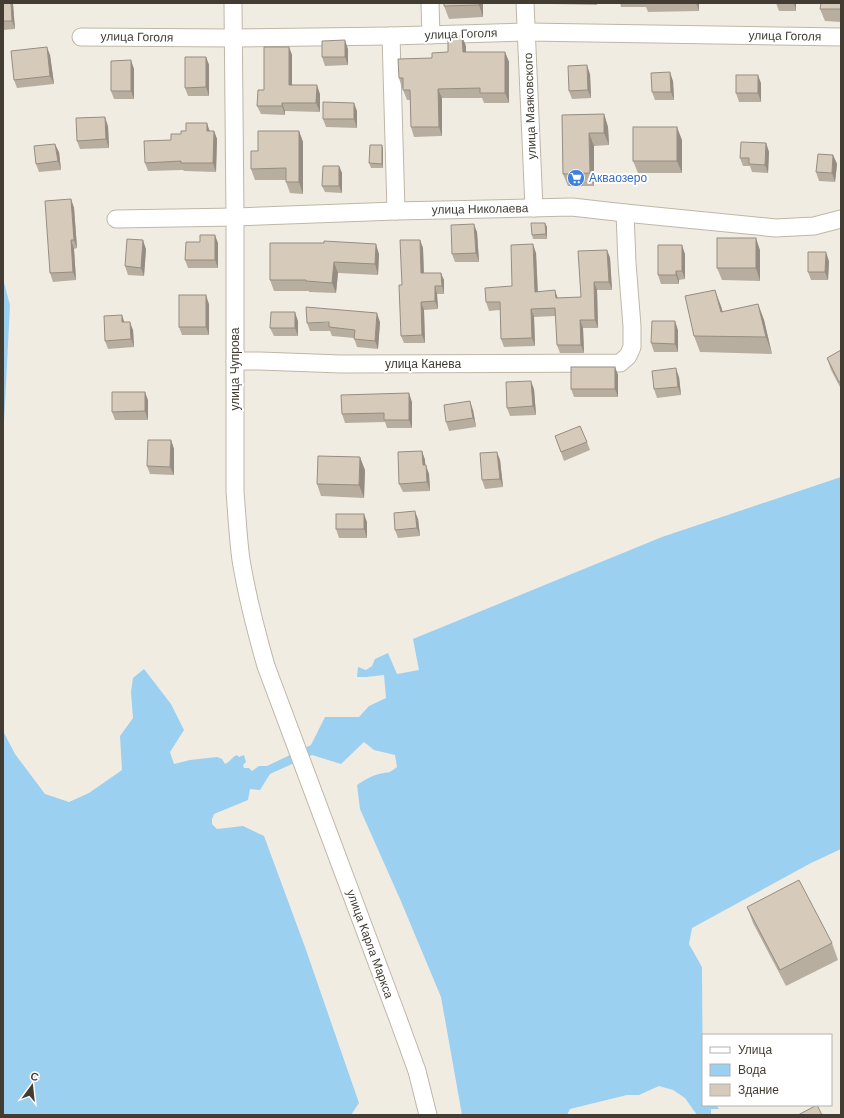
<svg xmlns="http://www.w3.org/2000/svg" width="844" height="1118" font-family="Helvetica,sans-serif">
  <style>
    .water { fill: #9cd0f0 }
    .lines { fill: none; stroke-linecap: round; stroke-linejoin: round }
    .minor-casing { stroke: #bfb6a8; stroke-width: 19 }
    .minor { stroke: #fff; stroke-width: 17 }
    .wall { fill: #b8aea0 }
    .shaded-wall { fill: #968d82 }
    .building { fill: #d6caba; stroke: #968d82 }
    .labels { text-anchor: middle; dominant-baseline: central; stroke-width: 4; stroke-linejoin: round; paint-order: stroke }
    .street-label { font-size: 12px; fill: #423c33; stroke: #fff }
    .shop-label { font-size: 12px; fill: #366cbe; stroke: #fff; text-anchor: start }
  </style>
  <rect width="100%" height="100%" fill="#f1ece2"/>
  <g class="water">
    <path d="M3,279L10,305L3,442Z"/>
    <path d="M841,477V849L811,863L692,928L689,944L702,967L703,1105H716L719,1109H711V1115H697L685,1098L673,1090L659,1086L639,1095H627L570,1109L567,1115H462L441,997L400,899L360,809L357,785C364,780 371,776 379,774C390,771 387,775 397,767L395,755L374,750L364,742L341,764L312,755L270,774L260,790L250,789L248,800L214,814L212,819V824L217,829L243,826L264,836L305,947L359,1103L351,1115H3V731L15,754L45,794L69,802L89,793L122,770L120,736L133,718L131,692L133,678L144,669L171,704L184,730L170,752L174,764L190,760L217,757L222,759L225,764C231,762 231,757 237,755L239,757L244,755L246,762L243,765L244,768H249L252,771L259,766H267L311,745L325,717H359L369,706L386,698L384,675L366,677H357L358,667L366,670L372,666L375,659L388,653L397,674L419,670L413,639L662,537Z"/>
  </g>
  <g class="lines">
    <defs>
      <g id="minor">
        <path d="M233,3L235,217V492C237,515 238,538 241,560C247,596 256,631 266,666L397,1016L417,1071L428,1115"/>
        <path d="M430,3L431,35"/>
        <path d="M525,3L534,208"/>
        <path d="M391,36L396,211"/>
        <path d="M81,37L233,38L391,36L527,32L841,37"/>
        <path d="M116,219L235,217L396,211L572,207L625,213L776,228L814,226L841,219"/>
        <path d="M235,361H260L341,364L620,363L628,356L632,347V326L627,263L625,213"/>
      </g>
    </defs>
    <use href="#minor" class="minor-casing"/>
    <use href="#minor" class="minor"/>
  </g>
  <g class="wall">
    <path d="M3,3L13,4L15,29L3,30Z"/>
    <path d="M275,3H306L276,4Z"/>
    <path d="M444,3H483V17L449,19L444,6Z"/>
    <path d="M552,3H597V5L552,4Z"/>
    <path d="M620,3H699V11L648,12L646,7H621Z"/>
    <path d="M776,3H796V11H779Z"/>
    <path d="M841,3V22L825,21L820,9Z"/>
    <path d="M466,46V52H505L509,62V103H484L482,98H442V136L414,137L411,127L410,100H407L403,90V88H402L399,78L432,58Z"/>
    <path d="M289,47L292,55V85L320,94V112L285,111V115L261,114L257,106L264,90Z"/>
    <path d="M348,49V65L325,66L322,57Z"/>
    <path d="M50,55L54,84L17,88L14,80Z"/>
    <path d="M206,57L209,65V96H188L185,88Z"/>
    <path d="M134,69V99H114L111,91Z"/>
    <path d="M590,74L591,98L572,99L569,91Z"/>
    <path d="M673,81L674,100H655L652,92Z"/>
    <path d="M761,83V102H739L736,93Z"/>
    <path d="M357,111V128L326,127L323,119Z"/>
    <path d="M604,114L608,127L609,145L594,146V186H568L563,174L562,115Z"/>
    <path d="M108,126L109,148L80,149L77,141Z"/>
    <path d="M210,131H214L217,139L216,172L184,171L183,170L148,171L145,163L171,140Z"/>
    <path d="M299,131L303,142V194L290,193L286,182V180H255L251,169L258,151Z"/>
    <path d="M682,140V173H638L633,161Z"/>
    <path d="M766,143L769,152L768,173L752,172L750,166H743L740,158Z"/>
    <path d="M382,145L383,150V168H371L369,163Z"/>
    <path d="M59,152L61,170L39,172L36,164Z"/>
    <path d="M833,155L837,164L835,182L819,181L816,172Z"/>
    <path d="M339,166L342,173V193L325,192L322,186Z"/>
    <path d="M71,199L74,208L77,248L74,249L76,280L53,282L50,273Z"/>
    <path d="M545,223L547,227V239H533L532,235Z"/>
    <path d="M477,232L479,262H455L452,254Z"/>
    <path d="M420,240L423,248L424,273L444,280V294H437L438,309L424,310L425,343H404L401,336L402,285Z"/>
    <path d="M218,243V268H188L185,260Z"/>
    <path d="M270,243L379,254L378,275L338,273L336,293L309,292V291H274L270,280Z"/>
    <path d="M146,249L144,276L128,275L125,266Z"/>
    <path d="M607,250L610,258L612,290H597L598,328H583L584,353H560L557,345L556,316L534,317L535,346L504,347L501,339L500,310L489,311L486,302L512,286L536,253L538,291L558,298L581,297Z"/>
    <path d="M760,250V281L722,280L717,268Z"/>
    <path d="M685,254V279L679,280V284H661L658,275Z"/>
    <path d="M829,261L828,280H811L808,272Z"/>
    <path d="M209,304V335H182L179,327Z"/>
    <path d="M758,304L764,320L772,354L700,352L694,336L721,306L723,312Z"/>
    <path d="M298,321V336H274L270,328Z"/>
    <path d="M124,322L133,330L134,347L108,349L105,341Z"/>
    <path d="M380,322L378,349L357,347L354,338L332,336L330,331H310L307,323Z"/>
    <path d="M678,330V352H654L651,343Z"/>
    <path d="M841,350V389L831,370L827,358Z"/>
    <path d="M615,367L618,375V397H574L571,389Z"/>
    <path d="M679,377L681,395L657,398L654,389Z"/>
    <path d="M534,389L536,415L510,416L507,408Z"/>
    <path d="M148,400V420H115L112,412Z"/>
    <path d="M412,402V428H387L385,422L345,423L342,414Z"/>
    <path d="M473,410L476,427L449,431L446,422Z"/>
    <path d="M555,436L587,442L590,450L564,461Z"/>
    <path d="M171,440L174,449V475L150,474L147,466Z"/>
    <path d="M422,451L425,460V465L429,474L430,491L403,492L399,484Z"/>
    <path d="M500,460L503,487L485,489L482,480Z"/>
    <path d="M365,470L364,498L321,496L317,484Z"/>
    <path d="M418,519L420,536L398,538L395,530Z"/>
    <path d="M367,522V538H339L336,529Z"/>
    <path d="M747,907L832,943L838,960L786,986L753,923Z"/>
  </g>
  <g class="shaded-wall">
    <path d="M11,3H13V4L15,29L12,21Z"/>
    <path d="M479,3H483V17L479,5Z"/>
    <path d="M696,3H699V11Z"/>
    <path d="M794,3H796V11Z"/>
    <path d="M462,36L466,46V61L463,52Z"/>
    <path d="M345,40L348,49V65L345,57Z"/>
    <path d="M47,47L50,55L54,84L50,76Z"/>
    <path d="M289,47L292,55V93L289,85Z"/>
    <path d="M505,52L509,62V103L505,93Z"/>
    <path d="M206,57L209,65V96L206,87Z"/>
    <path d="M131,60L134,69V99L131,91Z"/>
    <path d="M587,65L590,74L591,98L588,90Z"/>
    <path d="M670,72L673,81L674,100L671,92Z"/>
    <path d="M758,75L761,83V102L758,93Z"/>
    <path d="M317,85L320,94V112L316,103Z"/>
    <path d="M438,89L442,98V136L439,127Z"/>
    <path d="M282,103L285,111V115L282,106Z"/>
    <path d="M354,103L357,111V128L354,119Z"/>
    <path d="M604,114L608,127L609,145L604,133Z"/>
    <path d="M105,117L108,126L109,148L106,139Z"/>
    <path d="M207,123L210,132L207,131Z"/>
    <path d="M677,127L682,140V173L677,161Z"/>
    <path d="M214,131L217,139L216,172L213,163Z"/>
    <path d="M299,131L303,142V194L299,182Z"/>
    <path d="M589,133L594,146V186L590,173Z"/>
    <path d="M766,143L769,152L768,173L765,165Z"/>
    <path d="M55,144L59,152L61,170L58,161Z"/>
    <path d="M382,145L383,150V168L382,164Z"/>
    <path d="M833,155L837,164L835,182L832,173Z"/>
    <path d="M339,166L342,173V193L339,186Z"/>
    <path d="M71,199L74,208L77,248L74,240Z"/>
    <path d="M545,223L547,227V239L546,234Z"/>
    <path d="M474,224L477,232L479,262L476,253Z"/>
    <path d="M215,235L218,243V268L215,260Z"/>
    <path d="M756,238L760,250V281L756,268Z"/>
    <path d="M71,240L74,249L76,280L73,272Z"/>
    <path d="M143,240L146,249L144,276L141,268Z"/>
    <path d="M420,240L423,248L424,281L421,273Z"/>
    <path d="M376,244L379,254L378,275L375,264Z"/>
    <path d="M533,244L536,253L538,300L535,292Z"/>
    <path d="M682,245L685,254V279L682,271Z"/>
    <path d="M607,250L610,258L612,290L609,282Z"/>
    <path d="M826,252L829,261L828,280L825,272Z"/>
    <path d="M334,262L338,273L336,293L332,283Z"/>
    <path d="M676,271L679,280V284L676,275Z"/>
    <path d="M441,273L444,280V294L442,286Z"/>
    <path d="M594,282L597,290L598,328L595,320Z"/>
    <path d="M435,286L437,294L438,309L435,301Z"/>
    <path d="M555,290L558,299L556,298Z"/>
    <path d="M715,290L721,306L726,329L721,312Z"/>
    <path d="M206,295L209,304V335L206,327Z"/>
    <path d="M421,302L424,310L425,343L422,335Z"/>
    <path d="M758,304L764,320L772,354L766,337Z"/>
    <path d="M531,309L534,317L535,346L532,338Z"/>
    <path d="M295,312L298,321V336L295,328Z"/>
    <path d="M377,313L380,322L378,349L375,341Z"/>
    <path d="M122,315L125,324L122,322Z"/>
    <path d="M580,320L583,328L584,353L581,345Z"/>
    <path d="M675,321L678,330V352L675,344Z"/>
    <path d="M130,322L133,330L134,347L131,339Z"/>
    <path d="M615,367L618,375V397L615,389Z"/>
    <path d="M676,368L679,377L681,395L678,387Z"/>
    <path d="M531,381L534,389L536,415L533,406Z"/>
    <path d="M145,392L148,400V420L145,411Z"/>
    <path d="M409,393L412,402V428L409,420Z"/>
    <path d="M470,401L473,410L476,427L473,418Z"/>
    <path d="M171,440L174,449V475L170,467Z"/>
    <path d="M422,451L425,460L426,474L423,465Z"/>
    <path d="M497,452L500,460L503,487L500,479Z"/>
    <path d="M360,457L365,470L364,498L359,485Z"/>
    <path d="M426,465L429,474L430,491L427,482Z"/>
    <path d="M415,511L418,519L420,536L417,528Z"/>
    <path d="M364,514L367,522V538L364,529Z"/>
  </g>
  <g class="building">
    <path d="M3,3H11L12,21H3Z"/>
    <path d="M444,3H479V5L444,6Z"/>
    <path d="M821,3H841V9H820Z"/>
    <path d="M462,36L463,52H505V93H480V88L438,89L439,127H411L410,90H403V78H399L398,59L432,58V53L448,52V37Z"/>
    <path d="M345,40V57H322V41Z"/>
    <path d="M47,47L50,76L14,80L11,51Z"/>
    <path d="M264,47H289V85H317L316,103H282V106H257L258,90H264Z"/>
    <path d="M185,57H206V87L185,88Z"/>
    <path d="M131,60V91H111V61Z"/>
    <path d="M587,65L588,90L569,91L568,66Z"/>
    <path d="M670,72L671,92H652L651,73Z"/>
    <rect x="736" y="75" width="22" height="18"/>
    <path d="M323,102L354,103V119H323Z"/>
    <path d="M604,114V133H589L590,173L563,174L562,115Z"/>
    <path d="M105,117L106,139L77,141L76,118Z"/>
    <path d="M186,123H207V131H214L213,163H181V161L145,163L144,141L171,140V134H181V131H186Z"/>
    <rect x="633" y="127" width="44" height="34"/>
    <path d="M258,131H299V182H286V168L251,169V151H258Z"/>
    <path d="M741,142L766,143L765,165L749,164V158H740Z"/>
    <path d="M55,144L58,161L36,164L34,146Z"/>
    <path d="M370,145H382V164L369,163Z"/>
    <path d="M818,154L833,155L832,173L816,172Z"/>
    <path d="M323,166H339V186H322Z"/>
    <path d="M71,199L74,240H71L73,272L50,273L45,201Z"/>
    <path d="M531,223H545L546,234L532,235Z"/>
    <path d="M474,224L476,253L452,254L451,225Z"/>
    <path d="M200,235H215V260H185L186,242H200Z"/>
    <rect x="717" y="238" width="39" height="30"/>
    <path d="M127,239L143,240L141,268L125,266Z"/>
    <path d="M400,240H420L421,273H441L442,286H435V301L421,302L422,335L401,336L399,285H402Z"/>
    <path d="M324,241L376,244L375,264L334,262L332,283L306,281V280H270V243H324Z"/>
    <path d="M533,244L535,292L555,290L556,298L581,297L578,251L607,250L609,282H594L595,320H580L581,345H557L555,308L531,309L532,338L501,339L500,302H486L485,288L512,286L511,245Z"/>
    <path d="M658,245H682V271H676V275H658Z"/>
    <path d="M808,252H826L825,272H808Z"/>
    <path d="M715,290L721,312L758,304L766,337L694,336L685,296Z"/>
    <rect x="179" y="295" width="27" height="32"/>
    <path d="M306,307L377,313L375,341L354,339L355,330L329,327V322L307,323Z"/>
    <path d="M271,312H295V328H270Z"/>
    <path d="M122,315V322H130L131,339L105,341L104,316Z"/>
    <path d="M652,321H675V344L651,343Z"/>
    <path d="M841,350V381L839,382L827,358Z"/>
    <rect x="571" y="367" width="44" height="22"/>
    <path d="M676,368L678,387L654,389L652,371Z"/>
    <path d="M531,381L533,406L507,408L506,382Z"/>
    <path d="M112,392H145V411L112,412Z"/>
    <path d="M409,393V420H384V413L342,414L341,395Z"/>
    <path d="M470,401L473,418L446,422L444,405Z"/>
    <path d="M580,426L587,442L561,452L555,436Z"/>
    <path d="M148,440H171L170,467L147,466Z"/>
    <path d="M422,451L423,465H426L427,482L399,484L398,452Z"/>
    <path d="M497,452L500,479L482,480L480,453Z"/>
    <path d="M318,456L360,457L359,485L317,484Z"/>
    <path d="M415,511L417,528L395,530L394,513Z"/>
    <rect x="336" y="514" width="28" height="15"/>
    <path d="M799,880L832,943L780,970L747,907Z"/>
    <path d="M817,1105L822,1115H798Z"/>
  </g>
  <defs>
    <symbol id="supermarket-disc" viewBox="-11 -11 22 22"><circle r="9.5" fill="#3f7fe0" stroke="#fff"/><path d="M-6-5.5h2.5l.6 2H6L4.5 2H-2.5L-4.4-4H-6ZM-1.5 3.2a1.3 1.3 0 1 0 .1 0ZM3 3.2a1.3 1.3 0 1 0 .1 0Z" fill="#fff"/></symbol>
  </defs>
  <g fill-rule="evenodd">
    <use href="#supermarket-disc" x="566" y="168" width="20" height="20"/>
  </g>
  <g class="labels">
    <g class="street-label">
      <text transform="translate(461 34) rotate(-2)">улица Гоголя</text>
      <text transform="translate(785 36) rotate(1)">улица Гоголя</text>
      <text transform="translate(137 37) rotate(1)">улица Гоголя</text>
      <text transform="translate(530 106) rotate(-92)">улица Маяковского</text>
      <text transform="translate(480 209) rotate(-1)">улица Николаева</text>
      <text x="423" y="364">улица Канева</text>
      <text transform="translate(235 369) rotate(-90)">улица Чупрова</text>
      <text transform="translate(370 944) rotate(70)">улица Карла Маркса</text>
    </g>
    <g class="shop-label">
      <text x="589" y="178">Акваозеро</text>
    </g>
  </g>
  <rect width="844" height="1118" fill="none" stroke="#423c33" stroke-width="8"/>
  <rect x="702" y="1034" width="130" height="72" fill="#ffffff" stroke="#b3b1ad"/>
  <rect x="710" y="1047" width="20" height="6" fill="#ffffff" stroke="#b3b1ad"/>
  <text x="738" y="1054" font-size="12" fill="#423c33">Улица</text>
  <rect x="710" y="1064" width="20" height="12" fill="#9cd0f0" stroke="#b3b1ad"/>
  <text x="738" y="1074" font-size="12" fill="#423c33">Вода</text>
  <rect x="710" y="1084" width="20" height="12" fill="#d6caba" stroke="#b3b1ad"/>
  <text x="738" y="1094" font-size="12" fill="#423c33">Здание</text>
  <g transform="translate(32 1086) rotate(15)" stroke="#ffffff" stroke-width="3" paint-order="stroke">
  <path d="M0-3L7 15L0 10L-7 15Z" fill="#423c33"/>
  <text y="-6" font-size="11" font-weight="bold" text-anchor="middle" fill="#423c33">С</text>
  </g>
</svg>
